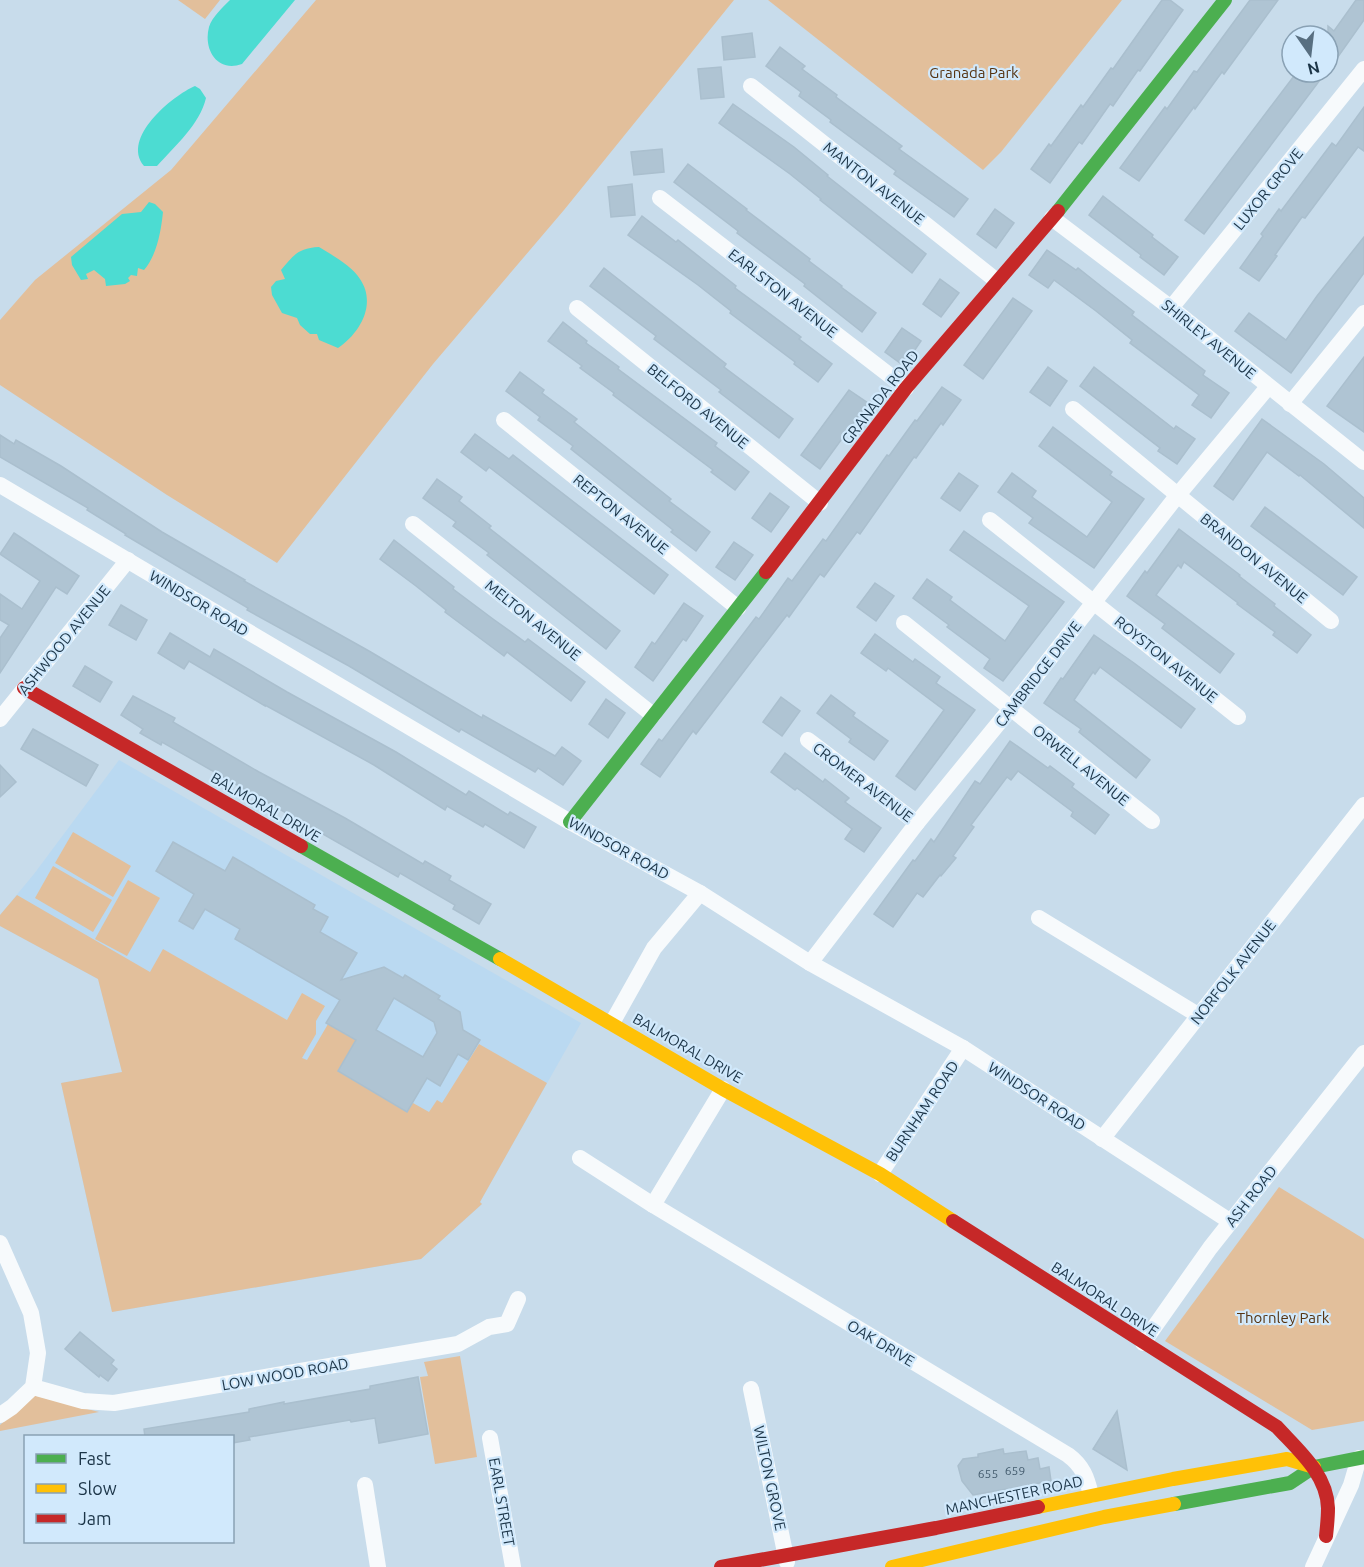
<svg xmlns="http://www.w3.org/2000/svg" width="1364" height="1567" font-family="Ubuntu,sans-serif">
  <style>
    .built { fill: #bad9f1 }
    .green { fill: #e2bf9b }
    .water { fill: #4cdcd2 }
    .building { fill: #afc4d3; stroke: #aabfce; stroke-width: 1.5; fill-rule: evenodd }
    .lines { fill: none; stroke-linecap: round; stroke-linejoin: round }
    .street { stroke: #f7fafc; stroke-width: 16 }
    .fast { stroke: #4caf50; stroke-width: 14 }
    .slow { stroke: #ffc107; stroke-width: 14 }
    .jam { stroke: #c62828; stroke-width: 14 }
    .labels { text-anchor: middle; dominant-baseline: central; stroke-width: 4.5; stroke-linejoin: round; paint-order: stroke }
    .number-label { font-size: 12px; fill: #445c6e }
    .park-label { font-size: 15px; fill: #531; stroke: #d1e9fc }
    .street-label { font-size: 15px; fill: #1c3548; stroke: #d1e9fc }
  </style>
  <rect width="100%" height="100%" fill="#c8dceb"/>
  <path class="built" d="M119,760L581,1023L480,1202L482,1204L421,1259L112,1312L61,1083L122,1072L98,979L0,926V915L34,874Z"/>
  <g class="green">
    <path d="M178,0H220L205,19Z"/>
    <path d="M316,0H734L564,210L433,364L277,563L167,495L0,385V320L35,280L171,170Z"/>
    <path d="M768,0H1122L1001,152L983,170Z"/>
    <path d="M73,832L131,866L113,897L55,863Z"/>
    <path d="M53,866L112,900L93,932L35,898Z"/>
    <path d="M128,880L160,898L127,956L95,939Z"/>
    <path d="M17,895L150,972L163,949L287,1020L302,993L325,1006L316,1021V1034L302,1058L307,1060L328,1024L356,1040L338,1071L407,1112L413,1103L429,1112L437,1100L442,1103L479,1044L547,1083L480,1202L482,1204L421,1259L112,1312L61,1083L122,1072L98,979L0,926V915Z"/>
    <path d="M1279,1187L1364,1239V1421L1312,1430L1165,1341Z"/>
    <path d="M460,1356L477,1457L435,1464L420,1377L428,1376L424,1362Z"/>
    <path d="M33,1395L99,1412L0,1431V1425Z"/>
  </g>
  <g class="water">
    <path d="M230,0H295L242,64C217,73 203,49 209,27C212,17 223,7 230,0Z"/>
    <path d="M195,86L200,89L206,98C200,124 175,146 157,166H144C121,138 172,96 195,86Z"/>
    <path d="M149,202L155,204L163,212C161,231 157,255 144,270L138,268L137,276L131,275L128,278L130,281L125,284L106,286L105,279L94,270L86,274L88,279L81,280L72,265L71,257L122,214L141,212Z"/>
    <path d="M319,247C332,255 352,266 360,279C377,304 360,333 338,348L319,340L317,334H310L300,325L297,318L282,313L272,295L271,287L276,281L285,279L281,270C294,255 298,248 319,247Z"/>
  </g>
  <g class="building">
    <path d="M1162,0H1170L1183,10L1140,71L1138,70L1113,106L1110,104L1082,144L1079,142L1050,183L1031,169L1049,144L1051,146L1081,105L1083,107L1111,68L1113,69Z"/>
    <path d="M1250,0H1278L1224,74L1222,72L1195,109L1194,107L1139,181L1120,168L1165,107L1167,109L1194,71L1197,72Z"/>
    <path d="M1356,0H1364V20L1328,71V26L1334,31Z"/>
    <path d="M752,33L755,57L724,60L722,37Z"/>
    <path d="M780,47L805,66L802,69L837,95L836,97L902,146L899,149L968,199L954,217L894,174L896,171L830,122L831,120L799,96L801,92L766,66Z"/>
    <path d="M721,67L724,97L701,99L698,69Z"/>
    <path d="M1297,72H1326L1204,234L1185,220Z"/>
    <path d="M733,104L794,147L828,175L827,176L926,254L912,273L820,200L821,199L790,174L719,123Z"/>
    <path d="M1364,107V151L1358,147L1305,218L1302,217L1275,255L1277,256L1259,281L1240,268L1263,236L1261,234L1279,209L1281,211L1332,143L1336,146Z"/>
    <path d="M662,149L664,172L634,175L631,152Z"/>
    <path d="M688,164L747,209L746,210L810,259L809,261L842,286L841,287L876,313L862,332L804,286L805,284L737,233L738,231L674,182Z"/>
    <path d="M632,184L635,215L611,217L608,187Z"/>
    <path d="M1103,196L1153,235L1152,237L1178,257L1164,275L1140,257L1141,255L1089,215Z"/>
    <path d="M995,209L1014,223L996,248L977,234Z"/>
    <path d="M642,216L676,242L678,240L702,259L736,286L735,288L801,337L799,339L832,364L818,382L794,364L795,362L730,313L731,311L698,285L628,235Z"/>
    <path d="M1364,237V273L1291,373L1235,331L1249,313L1286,340L1317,296Z"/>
    <path d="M1047,250L1076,270L1078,268L1102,287L1134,312L1132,315L1205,371L1203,375L1229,393L1211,418L1192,405L1199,395L1130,343L1132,340L1096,311L1054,280L1048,288L1029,275Z"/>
    <path d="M604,268L726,364L724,367L793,419L779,438L719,392L721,390L654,339L656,336L590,286Z"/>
    <path d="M940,279L959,293L941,317L923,304Z"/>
    <path d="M1013,298L1032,311L983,379L964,365Z"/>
    <path d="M563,322L587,341L586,343L619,367L618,369L717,443L715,446L749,472L735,490L711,472L713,470L613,395L614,393L580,368L582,366L548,341Z"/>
    <path d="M902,328L921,341L904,366L885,352Z"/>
    <path d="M1364,357V432L1327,406Z"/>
    <path d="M1048,367L1067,381L1050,406L1030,392Z"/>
    <path d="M1094,367L1174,429L1176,426L1195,439L1177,464L1158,451L1160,448L1080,386Z"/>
    <path d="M520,372L544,390L542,393L577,419L574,422L671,499L669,501L710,532L696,551L671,532L673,530L571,449L573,446L538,420L540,417L506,391Z"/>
    <path d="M942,387L961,400L943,425L941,423L916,458L914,457L860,534L857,532L824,577L820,574L789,617L787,615L696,734L693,731L660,777L641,764L659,739L662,741L756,617L759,619L788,578L792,581L823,539L826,541L887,455L889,456L915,420L917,421Z"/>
    <path d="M849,390L868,403L820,469L801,455Z"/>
    <path d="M1262,419L1324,464L1364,498V528L1300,475L1299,476L1267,452L1233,500L1214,486Z"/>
    <path d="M1053,427L1112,472L1110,475L1144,499L1094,568L1029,523L1033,518L998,492L1012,473L1036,491L1032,497L1087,537L1112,502L1039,446Z"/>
    <path d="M475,434L509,459L513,455L668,575L654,594L489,467L486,471L461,452Z"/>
    <path d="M0,435L14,444L16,440L61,466L162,532L245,580L244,581L369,651L482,718L483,715L555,756L562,747L581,761L563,785L538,768L535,772L461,729L459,732L349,666L247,610L248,608L125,535L126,534L87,510L88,508L0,457Z"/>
    <path d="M959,473L978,486L960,511L941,498Z"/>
    <path d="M437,479L462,497L459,501L491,526L489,528L620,631L606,649L487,555L489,553L453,526L456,522L423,498Z"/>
    <path d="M770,493L789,507L771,532L752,518Z"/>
    <path d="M1265,507L1357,577L1343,595L1251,526Z"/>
    <path d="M1179,529L1240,575L1239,576L1275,604L1274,606L1311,635L1297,653L1273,635L1275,632L1237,604L1238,603L1184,562L1181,568L1178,565L1156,595L1234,654L1220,673L1162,628L1165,624L1127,596L1145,571L1147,573Z"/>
    <path d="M964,531L1064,602L1003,681L984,668L990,659L947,627L949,625L913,598L927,579L952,597L950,600L1005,641L1029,606L950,550Z"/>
    <path d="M14,533L79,576L67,594L56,587L0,673V638L9,625L0,620V594L22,609L40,581L0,554Z"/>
    <path d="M394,540L454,587L453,589L493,619L525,642L528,639L585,682L571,701L507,652L504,656L469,630L445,612L446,610L416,586L380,559Z"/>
    <path d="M734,542L753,555L735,580L716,567Z"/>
    <path d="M875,583L894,596L876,621L857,607Z"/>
    <path d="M684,603L703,616L686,641L683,639L653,681L635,667L652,642L655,644Z"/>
    <path d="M121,605L147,620L136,640L109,625Z"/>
    <path d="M170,633L210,657L214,649L287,692L396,752L466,795L469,791L508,815L510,812L536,827L524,848L485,824L483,827L447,806L445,810L374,765L265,705V706L189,661L184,669L158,653Z"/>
    <path d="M875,634L913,662L915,659L940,677L936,683L975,710L915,790L896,776L944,710L888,668L886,671L861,653Z"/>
    <path d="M1094,635L1134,663L1195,709L1181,728L1100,667L1095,674L1093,672L1074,700L1150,760L1136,778L1079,732L1081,729L1044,703L1061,678L1063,679Z"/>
    <path d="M85,666L112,682L100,702L73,686Z"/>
    <path d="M831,695L855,713L853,716L888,741L874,760L849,742L851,739L817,713Z"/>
    <path d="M133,696L175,718L173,722L259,772L345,818L423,864L425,861L451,876L449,880L491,904L479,924L453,909L455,905L400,873L398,877L162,742L161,745L140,733L143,729L121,715Z"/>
    <path d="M781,697L800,711L782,736L763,722Z"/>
    <path d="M606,699L625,713L608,738L589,724Z"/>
    <path d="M33,729L98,765L86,786L21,749Z"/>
    <path d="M1010,741L1048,768L1050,766L1074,784L1072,787L1109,815L1095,834L1071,816L1073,812L1018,771L1011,780L1007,777L971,825L974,827L953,856L956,858L941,876L940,875L923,897L917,893L893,927L874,914L913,860L915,861L931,839L934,842L975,781L980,784Z"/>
    <path d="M785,753L823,782L825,779L849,798L845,802L881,828L864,852L845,839L852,829L797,788L795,790L771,772Z"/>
    <path d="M0,765L16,782L0,797Z"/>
    <path d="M173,842L225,871L233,857L315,905L313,909L328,917L320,932L357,953L341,980L384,967L403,978L405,975L440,996L438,999L460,1012L463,1030L480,1040L468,1060L458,1054L440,1086L427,1078L407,1112L338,1071L356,1040L326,1023L340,1000L235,939L240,929L205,909L193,929L179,921L194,894L156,871ZM394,998L434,1022L437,1033L423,1057L376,1030Z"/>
    <path d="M80,1332L114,1360L111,1364L117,1369L108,1381L100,1375L99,1377L65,1349Z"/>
    <path d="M418,1377L428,1434L379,1443L375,1418L351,1422L350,1420L249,1437L250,1440L232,1443V1437H145L144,1429L249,1412V1409L284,1402V1404L370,1389V1386Z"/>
    <path d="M1117,1411L1127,1470L1093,1449Z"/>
    <path d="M1003,1449L1004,1454L1026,1451L1028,1460L1038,1458L1040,1469L1049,1467L1051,1481L973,1495L962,1481L958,1466L963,1459L978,1457V1454Z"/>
  </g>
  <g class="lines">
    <g class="street">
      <path d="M751,86L997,281"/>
      <path d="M660,198L906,388"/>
      <path d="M1052,218L1171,308L1364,462"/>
      <path d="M577,308L820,503"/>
      <path d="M1171,308L1364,69"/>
      <path d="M1290,404L1364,313"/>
      <path d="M1073,409L1331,621"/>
      <path d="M504,420L738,608"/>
      <path d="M0,485L570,822L700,893L810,963L963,1048L1231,1222"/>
      <path d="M990,520L1238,717"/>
      <path d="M413,524L653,715"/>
      <path d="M904,623L1152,821"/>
      <path d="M0,719L128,560"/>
      <path d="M808,740L917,823"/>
      <path d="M1039,918L1198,1015"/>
      <path d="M810,963L917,823L1011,708L1177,496L1268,387"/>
      <path d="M612,1023L654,948L700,893"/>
      <path d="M1102,1139L1364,805"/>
      <path d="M580,1158L653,1205L1068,1455C1083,1466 1087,1478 1091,1495"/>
      <path d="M880,1174L963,1048"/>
      <path d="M653,1205L723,1089"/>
      <path d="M0,1243L31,1313L38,1353L33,1387L12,1407L0,1415"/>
      <path d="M1143,1343L1210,1248L1364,1053"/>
      <path d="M33,1387L83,1401L114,1403L458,1344L489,1327L507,1324L518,1299"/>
      <path d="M751,1389L787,1562"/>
      <path d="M490,1438L513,1567"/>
      <path d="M365,1485L378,1567"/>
      <path d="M1313,1567L1351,1485L1359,1458"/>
    </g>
    <g class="fast">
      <path d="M1058,211L1225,0"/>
      <path d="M570,822L766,572"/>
      <path d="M301,846L500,959"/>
      <path d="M1174,1504L1290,1483L1314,1467L1364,1457"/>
    </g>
    <g class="slow">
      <path d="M500,959L723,1089L880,1174L953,1221"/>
      <path d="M1038,1507L1173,1479L1287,1459L1314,1467"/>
      <path d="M892,1567L1104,1517L1174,1504"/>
    </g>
    <g class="jam">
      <path d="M766,572L906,388L1058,211"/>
      <path d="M24,688L301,846"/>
      <path d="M953,1221L1277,1427C1298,1450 1327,1474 1328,1508C1328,1517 1327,1527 1326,1536"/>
      <path d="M721,1567L936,1528L1038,1507"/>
    </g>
  </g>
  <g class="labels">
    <g class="number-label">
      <text x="1015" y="1470">659</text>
      <text x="988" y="1473">655</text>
    </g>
    <g class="park-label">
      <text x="974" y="72">Granada Park</text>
      <text x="1283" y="1317">Thornley Park</text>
    </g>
    <g class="street-label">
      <text transform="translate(874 183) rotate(38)">MANTON AVENUE</text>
      <text transform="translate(1268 189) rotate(-51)">LUXOR GROVE</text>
      <text transform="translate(783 293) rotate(38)">EARLSTON AVENUE</text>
      <text transform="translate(1209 339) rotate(39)">SHIRLEY AVENUE</text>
      <text transform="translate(880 397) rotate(-52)">GRANADA ROAD</text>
      <text transform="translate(698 406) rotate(39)">BELFORD AVENUE</text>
      <text transform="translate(621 514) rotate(39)">REPTON AVENUE</text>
      <text transform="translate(1254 558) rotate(39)">BRANDON AVENUE</text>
      <text transform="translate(199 603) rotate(31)">WINDSOR ROAD</text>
      <text transform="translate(533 620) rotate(39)">MELTON AVENUE</text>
      <text transform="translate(64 640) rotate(-51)">ASHWOOD AVENUE</text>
      <text transform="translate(1166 659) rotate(39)">ROYSTON AVENUE</text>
      <text transform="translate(1038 674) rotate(-52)">CAMBRIDGE DRIVE</text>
      <text transform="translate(1081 765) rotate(39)">ORWELL AVENUE</text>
      <text transform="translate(863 782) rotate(37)">CROMER AVENUE</text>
      <text transform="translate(266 807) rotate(30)">BALMORAL DRIVE</text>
      <text transform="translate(619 848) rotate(29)">WINDSOR ROAD</text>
      <text transform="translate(1233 972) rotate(-52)">NORFOLK AVENUE</text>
      <text transform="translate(688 1048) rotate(30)">BALMORAL DRIVE</text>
      <text transform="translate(1037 1096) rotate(33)">WINDSOR ROAD</text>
      <text transform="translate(922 1111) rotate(-56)">BURNHAM ROAD</text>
      <text transform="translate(1251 1196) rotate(-52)">ASH ROAD</text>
      <text transform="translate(1105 1299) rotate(33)">BALMORAL DRIVE</text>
      <text transform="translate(881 1343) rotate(31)">OAK DRIVE</text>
      <text transform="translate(285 1374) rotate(-10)">LOW WOOD ROAD</text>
      <text transform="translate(770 1478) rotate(78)">WILTON GROVE</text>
      <text transform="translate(1014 1495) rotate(-12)">MANCHESTER ROAD</text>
      <text transform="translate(502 1502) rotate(80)">EARL STREET</text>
    </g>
  </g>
  <rect x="24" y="1435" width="210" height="108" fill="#d1e9fc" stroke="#89a1b4" stroke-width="1.5"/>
  <rect x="36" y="1454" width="30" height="9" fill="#4caf50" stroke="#89a1b4" stroke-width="1.5"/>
  <text x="78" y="1465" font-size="18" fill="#1c3548">Fast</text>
  <rect x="36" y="1484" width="30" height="9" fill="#ffc107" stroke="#89a1b4" stroke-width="1.5"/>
  <text x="78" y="1495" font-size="18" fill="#1c3548">Slow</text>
  <rect x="36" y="1514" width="30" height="9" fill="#c62828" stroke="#89a1b4" stroke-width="1.5"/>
  <text x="78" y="1525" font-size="18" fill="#1c3548">Jam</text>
  <g transform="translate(1310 54) rotate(166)"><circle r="28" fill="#d1e9fc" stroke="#89a1b4" stroke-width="1.5"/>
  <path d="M0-4.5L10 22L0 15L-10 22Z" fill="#586f81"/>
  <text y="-9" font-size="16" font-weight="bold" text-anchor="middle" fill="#1c3548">N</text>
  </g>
</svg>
